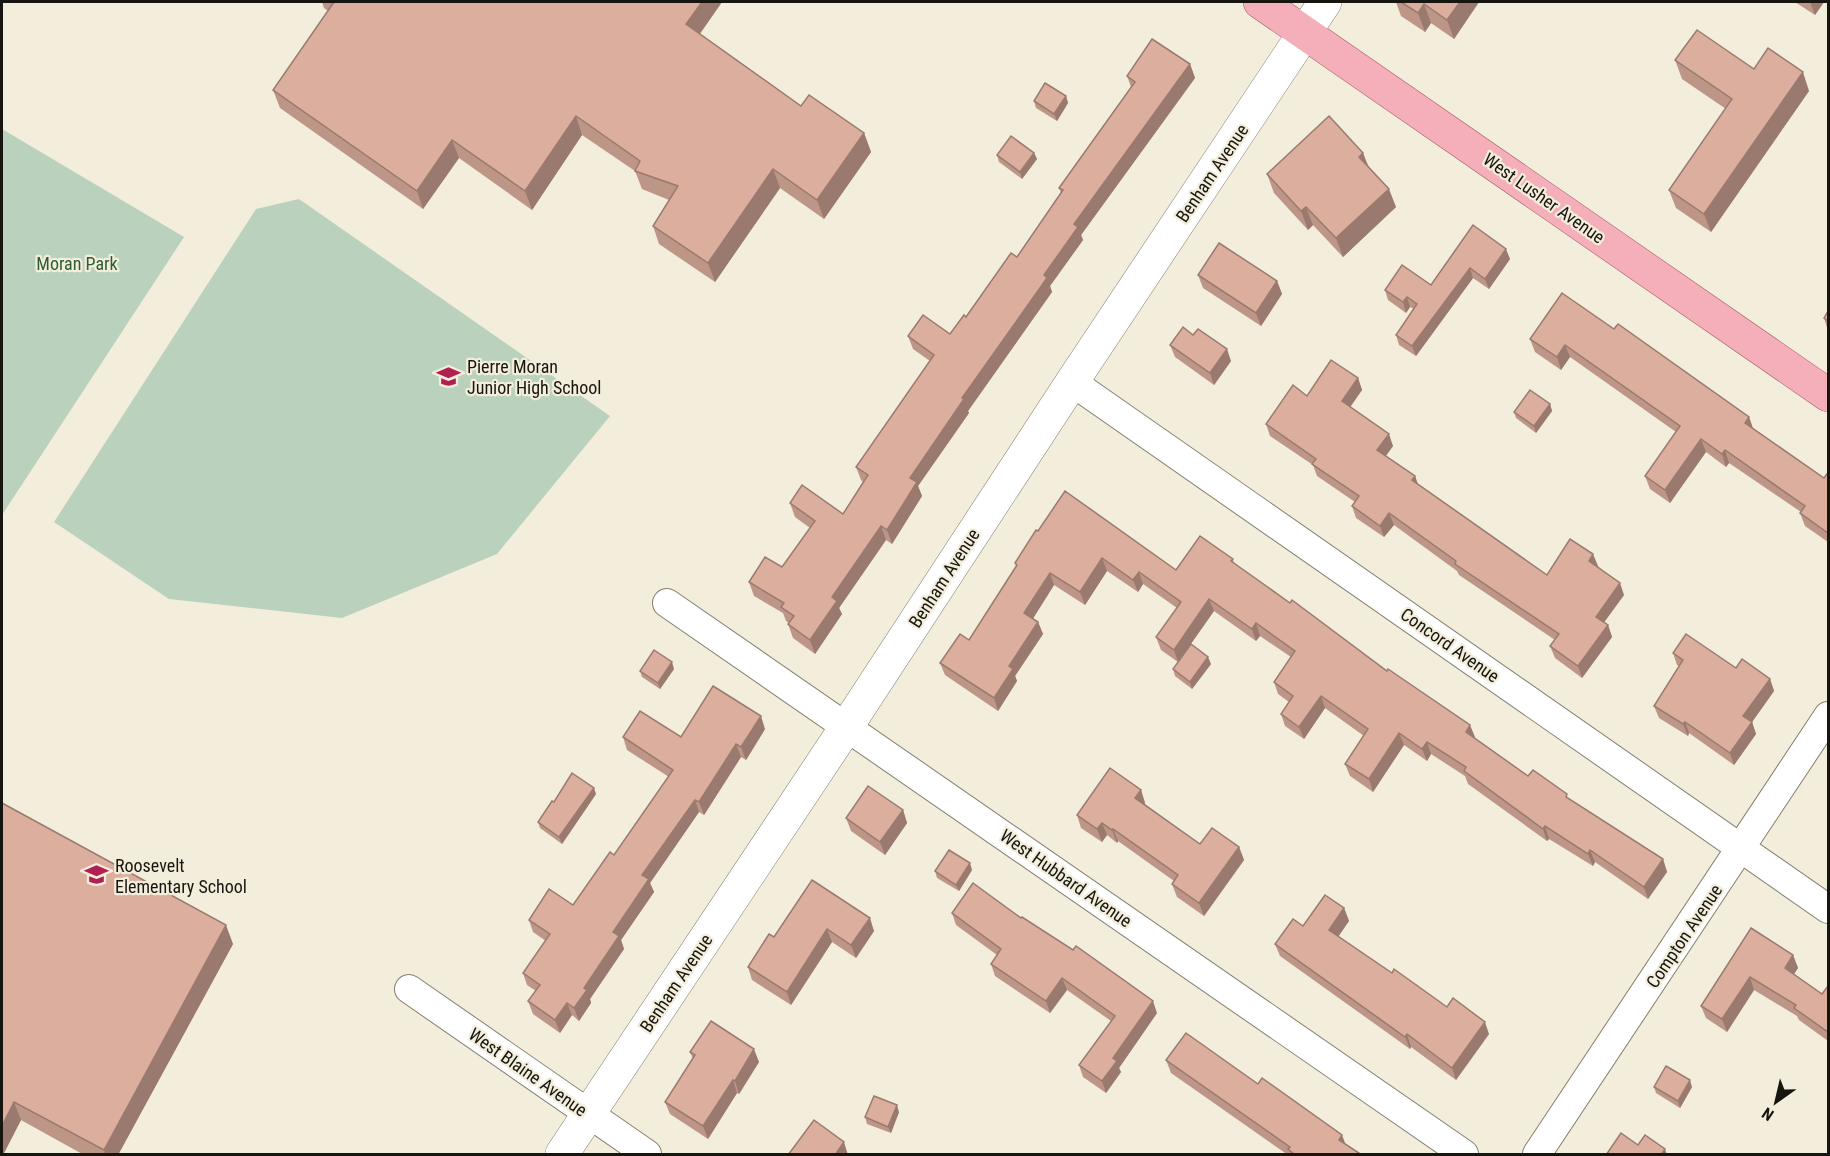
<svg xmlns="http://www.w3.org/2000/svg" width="1830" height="1156" font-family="'Roboto Condensed',sans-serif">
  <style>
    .green { fill: #bad1bd }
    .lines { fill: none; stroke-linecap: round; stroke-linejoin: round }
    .street-casing { stroke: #847f6f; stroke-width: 30 }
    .secondary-casing { stroke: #847f6f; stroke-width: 34 }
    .primary-casing { stroke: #a35761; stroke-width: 34 }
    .street { stroke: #fff; stroke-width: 28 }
    .secondary { stroke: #fff; stroke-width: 33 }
    .primary { stroke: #f5afbb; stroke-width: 33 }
    .wall { fill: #bd9687 }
    .shaded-wall { fill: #9a7a6e }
    .building { fill: #dcae9d; stroke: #9a7a6e; stroke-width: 1.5 }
    .labels { text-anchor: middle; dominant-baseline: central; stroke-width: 4.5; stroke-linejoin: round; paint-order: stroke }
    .street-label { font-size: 18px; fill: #17150f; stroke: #f3eddb }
    .park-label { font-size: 18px; fill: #2a5f35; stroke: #f3eddb }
    .poi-label { font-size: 18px; fill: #17150f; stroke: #f3eddb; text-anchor: start }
  </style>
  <rect width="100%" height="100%" fill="#f3eddb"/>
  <g class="green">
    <path d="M2,129L184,237L2,515Z"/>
    <path d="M299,199L610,416L497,554L342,618L169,599L54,522L256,209Z"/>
  </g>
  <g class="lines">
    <defs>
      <g id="street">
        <path d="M1072,382L1828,909"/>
        <path d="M667,603L1464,1154"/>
        <path d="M409,989L647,1154"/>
        <path d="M1537,1154L1828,716"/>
      </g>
      <path id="secondary" d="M562,1154L847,726L1072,382L1325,2"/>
      <path id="primary" d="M1260,2L1828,395"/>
    </defs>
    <use href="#street" class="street-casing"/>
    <use href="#secondary" class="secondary-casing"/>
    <use href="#primary" class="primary-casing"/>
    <use href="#street" class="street"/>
    <use href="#secondary" class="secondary"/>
    <use href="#primary" class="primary"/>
  </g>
  <g class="wall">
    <path d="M322,2H722L700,34L801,106L864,133L871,152L824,219L780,188L715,282L659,244L653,226L669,200L642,189L635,171L582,135L532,210L459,158L423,209L280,108L273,90L328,11L324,8Z"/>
    <path d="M1396,2H1479L1454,39L1431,23L1425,32L1401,16Z"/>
    <path d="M1795,2H1824L1815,15Z"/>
    <path d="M1675,60L1754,69L1809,91L1711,232L1676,208L1669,190L1726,109L1682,79Z"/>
    <path d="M1190,64L1195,78L1081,235L1083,240L1050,286L1052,292L968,411L969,413L918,486L922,496L892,544L886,540L839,608L842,614L815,654L793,638L788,624L789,623L786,621L783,613L754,596L749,582L782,567L810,528L795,517L790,503L843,514L863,482L861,480L856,467L930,361L913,349L908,336L950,334L966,317L1017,257L1061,193L1059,188L1131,87L1127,76Z"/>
    <path d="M1066,96L1068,103L1057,121L1036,108L1034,101Z"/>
    <path d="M1034,153L1037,159L1022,179L999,162L997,155Z"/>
    <path d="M1363,153L1368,165L1396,207L1343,257L1313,225L1308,230L1274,193L1267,174Z"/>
    <path d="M1473,225L1510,259L1489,289L1473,278L1416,356L1399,345L1396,335L1414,309L1410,307L1406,313L1388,300L1385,290L1431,285Z"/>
    <path d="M1198,275L1277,281L1282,294L1261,326L1203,288Z"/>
    <path d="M1828,311V331L1824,318Z"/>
    <path d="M1614,329L1749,417L1753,428L1824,478L1828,475V542L1805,526L1800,513L1801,512L1729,463L1726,467L1706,452L1670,503L1650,489L1645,476L1676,432L1570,357L1561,370L1535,352L1530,339Z"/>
    <path d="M1170,345L1231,361L1214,385L1175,357Z"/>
    <path d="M1358,378L1362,390L1350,407L1393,446L1386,456L1415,476L1418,484L1547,575L1598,566L1624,595L1604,622L1608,625L1612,637L1582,678L1555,658L1550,646L1555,640L1459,575L1457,571L1394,525L1384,537L1356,518L1352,506L1355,502L1317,476L1313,465L1270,436L1266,424L1307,396Z"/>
    <path d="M1550,404L1552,411L1536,433L1516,418L1514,412Z"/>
    <path d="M1038,531L1176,570L1233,559L1234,564L1528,776L1569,799L1663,859L1667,872L1648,899L1595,862L1593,866L1549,839L1547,841L1468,784L1465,776L1431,754L1427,761L1404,745L1373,792L1350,776L1345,764L1364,736L1325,708L1304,739L1285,726L1281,714L1289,702L1278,694L1274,682L1291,657L1260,636L1256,641L1214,611L1179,661L1211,664L1192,689L1175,676L1173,669L1178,662L1161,650L1156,637L1177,608L1143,584L1138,592L1107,571L1085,605L1054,585L1033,618L1038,622L1043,634L1015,676L1017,681L998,711L945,675L940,663L969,640L1016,566L1015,563Z"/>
    <path d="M1673,653L1736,668L1770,679L1774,691L1752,722L1756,734L1734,765L1689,733L1688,736L1659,718L1654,706L1680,666L1677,665Z"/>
    <path d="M674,669L660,689L642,677L640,671Z"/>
    <path d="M765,729L746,760L741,757L704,815L699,812L650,883L654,892L621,940L624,949L590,999L591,1003L579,1021L572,1015L560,1033L533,1014L528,1001L536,991L527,985L523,973L546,941L533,932L529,920L573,905L614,855L669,777L627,750L623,737H681Z"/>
    <path d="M1141,790L1145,803V804L1200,844L1239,847L1244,860L1204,916L1177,897L1172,884L1174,881L1118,841L1117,843L1107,835L1102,842L1081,828L1077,815Z"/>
    <path d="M596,794L562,844L540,828L538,822L554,802Z"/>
    <path d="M2,803L233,944L118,1155H84L21,1120L3,1155H2Z"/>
    <path d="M903,810L907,823L885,855L851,831L846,818Z"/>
    <path d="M972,870L959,891L937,878L935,871Z"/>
    <path d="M812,880L874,931L856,958L832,942L791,1005L752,980L748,967L774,937Z"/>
    <path d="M1344,908L1349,921L1338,936L1392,973L1489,1034L1456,1080L1411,1047L1410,1049L1280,956L1275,944L1303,926Z"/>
    <path d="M952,913L1021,918L1157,1013L1119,1068L1121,1072L1106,1093L1083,1077L1079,1065L1111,1021L1067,990L1050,1013L995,976L991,964L997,955L956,925Z"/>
    <path d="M1751,928L1793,955L1798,968L1794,974L1822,994L1828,986V1041L1799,1020L1797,1016L1754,990L1727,1032L1706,1018L1701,1006Z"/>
    <path d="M690,1052L759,1062L739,1094L737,1093L708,1139L670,1114L665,1102L693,1059Z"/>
    <path d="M1166,1060L1258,1084L1362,1155H1288L1171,1073Z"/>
    <path d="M1654,1087H1692L1680,1108L1656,1093Z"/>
    <path d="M899,1112L891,1133L867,1124L865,1117Z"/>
  </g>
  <g class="shaded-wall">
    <path d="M702,2H722L693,43L686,24Z"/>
    <path d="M1460,2H1479L1454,39L1447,20Z"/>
    <path d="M1810,2H1824L1815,15Z"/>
    <path d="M1424,4L1431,23L1425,32L1418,13Z"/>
    <path d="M1190,64L1195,78L1081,235L1083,240L1050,286L1052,292L968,411L969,413L918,486L922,496L892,544L887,530L910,478L962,398L1074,224Z"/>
    <path d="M1803,72L1809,91L1711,232L1704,214Z"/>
    <path d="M1066,96L1068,103L1057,121L1054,114Z"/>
    <path d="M576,116L582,135L532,210L525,191Z"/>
    <path d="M864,133L871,152L824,219L817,200Z"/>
    <path d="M452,140L459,158L423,209L417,191Z"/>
    <path d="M1034,153L1037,159L1022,179L1020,172Z"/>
    <path d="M1363,153L1370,172L1359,157Z"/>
    <path d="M773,169L780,188L715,282L708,263Z"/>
    <path d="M1389,189L1396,207L1343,257L1336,238Z"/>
    <path d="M1306,207L1313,225L1308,230L1301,211Z"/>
    <path d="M1506,249L1510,259L1489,289L1485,279Z"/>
    <path d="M1470,268L1473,278L1416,356L1412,346Z"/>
    <path d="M1277,281L1282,294L1261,326L1256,313Z"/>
    <path d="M1407,297L1410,307L1406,313L1403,302Z"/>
    <path d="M1565,345L1570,357L1561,370L1557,357Z"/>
    <path d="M1227,349L1231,361L1214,385L1210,373Z"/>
    <path d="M1358,378L1362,390L1346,413L1342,401Z"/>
    <path d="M1550,404L1552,411L1536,433L1534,426Z"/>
    <path d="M1749,417L1753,429L1745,423Z"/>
    <path d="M1389,434L1393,446L1381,462L1377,450Z"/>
    <path d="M1701,439L1706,452L1670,503L1665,490Z"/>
    <path d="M1725,450L1729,463L1726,467L1722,454Z"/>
    <path d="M1415,476L1419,488L1412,480Z"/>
    <path d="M1389,513L1394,525L1384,537L1380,526Z"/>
    <path d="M881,526L886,540L839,608L842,614L815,654L810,640L832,597Z"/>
    <path d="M1593,554L1598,566L1593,573L1589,561Z"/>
    <path d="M1102,558L1107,571L1085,605L1080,592Z"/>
    <path d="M1139,572L1143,584L1138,592L1133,580Z"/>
    <path d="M1050,573L1054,585L1029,625L1024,613Z"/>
    <path d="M1620,583L1624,595L1600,628L1596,617Z"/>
    <path d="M1209,599L1214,611L1178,662L1174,650Z"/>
    <path d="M1038,622L1043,634L1015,676L1017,681L998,711L994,698L1009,666Z"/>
    <path d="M1256,623L1260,636L1256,641L1252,629Z"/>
    <path d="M1608,625L1612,637L1582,678L1578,666Z"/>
    <path d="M1208,657L1211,664L1192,689L1190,682Z"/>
    <path d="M672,662L674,669L660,689L658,683Z"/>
    <path d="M1770,679L1774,691L1752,722L1756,734L1734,765L1730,753L1743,716Z"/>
    <path d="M1321,696L1325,708L1304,739L1299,727Z"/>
    <path d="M761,716L765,729L746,760L741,747Z"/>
    <path d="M1685,722L1689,733L1688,736L1683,724Z"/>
    <path d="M1470,725L1475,737L1470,744L1466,732Z"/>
    <path d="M1399,733L1404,745L1373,792L1369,779Z"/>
    <path d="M1427,742L1431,754L1427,761L1422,749Z"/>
    <path d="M736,744L741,757L704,815L699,802Z"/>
    <path d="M594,788L596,794L562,844L559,837Z"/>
    <path d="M1141,790L1145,803L1140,810L1135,798Z"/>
    <path d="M695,800L699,812L650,883L654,892L621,940L624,949L590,999L591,1003L579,1021L574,1008L642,875Z"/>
    <path d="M903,810L907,823L885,855L880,842Z"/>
    <path d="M1102,823L1107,835L1102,842L1097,829Z"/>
    <path d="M1545,826L1549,839L1547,841L1543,829Z"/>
    <path d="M1113,829L1118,841L1117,843L1112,830Z"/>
    <path d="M1239,847L1244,860L1204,916L1199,903Z"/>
    <path d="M1590,850L1595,862L1593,866L1588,854Z"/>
    <path d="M1663,859L1667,872L1648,899L1644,887Z"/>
    <path d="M970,863L972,870L959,891L956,885Z"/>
    <path d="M1344,908L1349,921L1334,943L1329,930Z"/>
    <path d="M870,918L874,931L856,958L851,945Z"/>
    <path d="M226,925L233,944L118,1155H105L104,1150Z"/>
    <path d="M827,929L832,942L791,1005L787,992Z"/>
    <path d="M1793,955L1798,968L1790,980L1785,968Z"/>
    <path d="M1750,977L1754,990L1727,1032L1722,1019Z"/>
    <path d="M1062,978L1067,990L1050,1013L1046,1001Z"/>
    <path d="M1153,1001L1157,1013L1119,1068L1121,1072L1106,1093L1102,1081L1113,1058Z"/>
    <path d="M567,1003L572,1015L560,1033L555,1020Z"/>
    <path d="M1485,1022L1489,1034L1456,1080L1452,1068Z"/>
    <path d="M1407,1034L1411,1047L1410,1049L1405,1037Z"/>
    <path d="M754,1049L759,1062L739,1094L735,1081Z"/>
    <path d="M733,1080L737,1093L708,1139L703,1126Z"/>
    <path d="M1690,1080L1692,1087L1680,1108L1678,1101Z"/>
    <path d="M14,1102L21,1120L3,1155H2V1126Z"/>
    <path d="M897,1105L899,1112L891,1133L888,1127Z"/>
    <path d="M1342,1135L1347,1148L1339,1140Z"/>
    <path d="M844,1142L848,1155H835Z"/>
    <path d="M1665,1149L1667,1155H1661Z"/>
  </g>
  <g class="building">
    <path d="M334,2H702L686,24L801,106L809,95L864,133L817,200L773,169L708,263L653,226L678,186L635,171L640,161L576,116L525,191L452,140L417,191L273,90Z"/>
    <path d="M1401,2H1460L1447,20L1424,4L1418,13Z"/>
    <path d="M1697,30L1754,69L1768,48L1803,72L1704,214L1669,190L1732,99L1675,60Z"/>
    <path d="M1152,39L1190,64L1074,224L1078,227L1044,275L1047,278L962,398L964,399L910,478L917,482L887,530L881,526L832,597L837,601L810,640L788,624L794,616L781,607L784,603L749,582L765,557L782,567L815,521L790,503L802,485L843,514L868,475L856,467L934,355L908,336L923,315L950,334L964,315L966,317L1011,253L1017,257L1063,190L1059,188L1135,82L1127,76Z"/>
    <path d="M1045,83L1066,96L1054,114L1034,101Z"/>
    <path d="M1329,116L1363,153L1359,157L1389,189L1336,238L1306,207L1301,211L1267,174Z"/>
    <path d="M1011,136L1034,153L1020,172L997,155Z"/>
    <path d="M1473,225L1506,249L1485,279L1470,268L1412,346L1396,335L1417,304L1407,297L1403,302L1385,290L1402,265L1431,285Z"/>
    <path d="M1219,243L1277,281L1256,313L1198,275Z"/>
    <path d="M1562,293L1614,329L1618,324L1749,417L1745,423L1824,478L1827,474L1828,475V533L1800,513L1805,506L1725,450L1722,454L1701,439L1665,490L1645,476L1680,426L1565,345L1557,357L1530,339Z"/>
    <path d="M1828,311V321L1824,318Z"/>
    <path d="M1183,327L1193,335L1198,329L1227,349L1210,373L1170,345Z"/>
    <path d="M1331,360L1358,378L1342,401L1389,434L1377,450L1415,476L1412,480L1547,575L1570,539L1593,554L1589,561L1620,583L1596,617L1608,625L1578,666L1550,646L1559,634L1455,564L1456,561L1389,513L1380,526L1352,506L1359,496L1312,464L1316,459L1266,424L1293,385L1307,396Z"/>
    <path d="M1530,390L1550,404L1534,426L1514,412Z"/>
    <path d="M1065,491L1176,570L1200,536L1233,559L1231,561L1290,603L1292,600L1387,671L1388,669L1470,725L1466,732L1528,776L1533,770L1567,794L1566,797L1663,859L1644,887L1590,850L1588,854L1545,826L1543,829L1464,771L1466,767L1427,742L1422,749L1399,733L1369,779L1345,764L1368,729L1321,696L1299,727L1281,714L1293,696L1274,682L1295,651L1256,623L1252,629L1209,599L1174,650L1156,637L1181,602L1139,572L1133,580L1102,558L1080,592L1050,573L1024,613L1038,622L1009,666L1013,669L994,698L940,663L960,634L969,640L1017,565L1015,563L1036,530L1038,531Z"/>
    <path d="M1686,634L1736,668L1742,659L1770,679L1743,716L1752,722L1730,753L1685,722L1683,724L1654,706L1683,660L1673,653Z"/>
    <path d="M1191,644L1208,657L1190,682L1173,669Z"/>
    <path d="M654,650L672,662L658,683L640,671Z"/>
    <path d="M713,686L761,716L741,747L736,744L699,802L695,800L642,875L649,879L613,932L619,936L584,988L587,990L574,1008L567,1003L555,1020L528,1001L540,985L523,973L550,934L529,920L549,889L573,905L610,852L614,855L673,770L623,737L640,711L681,737Z"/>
    <path d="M1110,768L1141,790L1135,798L1200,844L1212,828L1239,847L1199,903L1172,884L1178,875L1113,829L1112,830L1102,823L1097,829L1077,815Z"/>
    <path d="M572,773L594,788L559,837L538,822L552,801L554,802Z"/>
    <path d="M868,786L903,810L880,842L846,818Z"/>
    <path d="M2,803L226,925L104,1150L14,1102L2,1126Z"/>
    <path d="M949,850L970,863L956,885L935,871Z"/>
    <path d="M812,880L870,918L851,945L827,929L787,992L748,967L769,934L774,937Z"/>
    <path d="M973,883L1021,918L1022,917L1073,950L1076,946L1153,1001L1113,1058L1117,1061L1102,1081L1079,1065L1115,1016L1062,978L1046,1001L991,964L1001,949L952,913Z"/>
    <path d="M1325,895L1344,908L1329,930L1392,973L1394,969L1447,1007L1453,998L1485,1022L1452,1068L1407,1034L1405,1037L1275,944L1293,919L1303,926Z"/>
    <path d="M1751,928L1793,955L1785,968L1822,994L1828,986V1032L1794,1008L1796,1005L1750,977L1722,1019L1701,1006Z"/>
    <path d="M711,1021L754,1049L735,1081L733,1080L703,1126L665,1102L695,1055L690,1052Z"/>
    <path d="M1186,1033L1258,1084L1262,1078L1342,1135L1339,1140L1362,1155H1295L1288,1149L1290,1147L1166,1060Z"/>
    <path d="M1666,1066L1690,1080L1678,1101L1654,1087Z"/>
    <path d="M874,1096L897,1105L888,1127L865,1117Z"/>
    <path d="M814,1120L844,1142L835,1155H788Z"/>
    <path d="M1621,1133L1638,1145L1645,1135L1665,1149L1661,1155H1606Z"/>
  </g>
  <defs>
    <symbol id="school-bare" viewBox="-9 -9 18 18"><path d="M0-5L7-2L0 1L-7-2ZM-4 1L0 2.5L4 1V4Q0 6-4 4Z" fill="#b02051" stroke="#f3eddb" stroke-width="2.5" paint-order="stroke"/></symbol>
  </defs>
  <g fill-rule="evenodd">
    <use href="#school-bare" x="432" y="360" width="33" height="33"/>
    <use href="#school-bare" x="80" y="858" width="33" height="33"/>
  </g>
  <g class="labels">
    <g class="street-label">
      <text transform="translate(1212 173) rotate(-56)">Benham Avenue</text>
      <text transform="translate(1544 198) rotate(35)">West Lusher Avenue</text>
      <text transform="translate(944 578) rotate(-57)">Benham Avenue</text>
      <text transform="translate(1450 645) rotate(35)">Concord Avenue</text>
      <text transform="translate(1066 878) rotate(35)">West Hubbard Avenue</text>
      <text transform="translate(1684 936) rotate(-56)">Compton Avenue</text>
      <text transform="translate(676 983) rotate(-56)">Benham Avenue</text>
      <text transform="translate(528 1072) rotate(35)">West Blaine Avenue</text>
    </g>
    <g class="park-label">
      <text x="77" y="263">Moran Park</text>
    </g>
    <g class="poi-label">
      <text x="467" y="366">Pierre Moran<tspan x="467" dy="21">Junior High School</tspan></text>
      <text x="115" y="865">Roosevelt<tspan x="115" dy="21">Elementary School</tspan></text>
    </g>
  </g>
  <rect width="1830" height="1156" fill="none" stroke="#17150f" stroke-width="6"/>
  <g transform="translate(1776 1102) rotate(214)" stroke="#f3eddb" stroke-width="4.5" paint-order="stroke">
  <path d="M0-4.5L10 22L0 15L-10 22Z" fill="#17150f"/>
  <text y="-9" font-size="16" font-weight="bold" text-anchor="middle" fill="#17150f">N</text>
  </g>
</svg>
